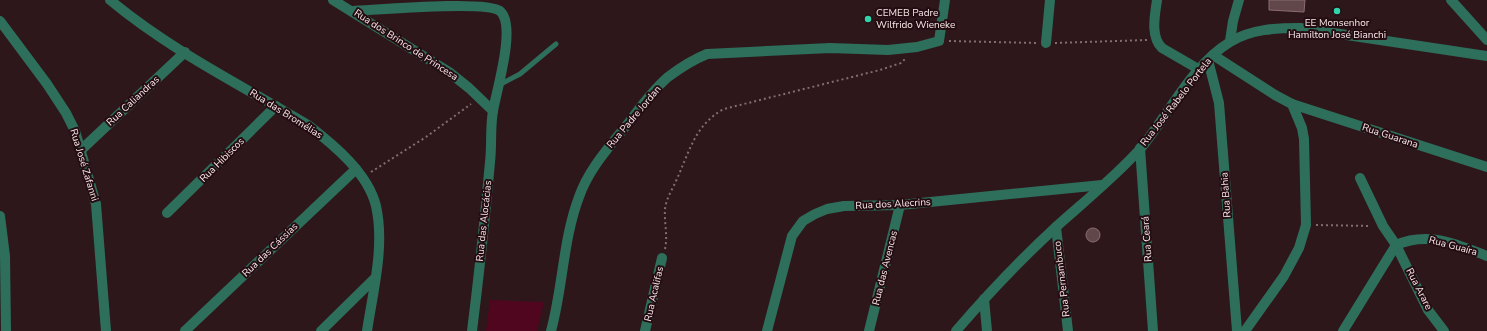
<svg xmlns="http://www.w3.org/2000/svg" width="1487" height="331" font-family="'Nunito Sans',sans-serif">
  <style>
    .green { fill: #4f061e }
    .building { fill: #61464a; stroke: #8b6d71 }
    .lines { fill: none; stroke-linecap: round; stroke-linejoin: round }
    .path { stroke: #826d70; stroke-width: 2; stroke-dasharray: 2 3; stroke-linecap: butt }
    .lane { stroke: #2d6f5b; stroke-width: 5 }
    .street { stroke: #2d6f5b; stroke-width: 10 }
    .poi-dot { fill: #2fd4aa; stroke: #240d12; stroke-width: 1.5 }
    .labels { text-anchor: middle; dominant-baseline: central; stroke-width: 4; stroke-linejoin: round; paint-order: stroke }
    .poi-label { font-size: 10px; fill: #fae9eb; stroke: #240d12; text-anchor: start }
    .street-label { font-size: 10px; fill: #fae9eb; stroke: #240d12 }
  </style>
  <rect width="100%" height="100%" fill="#2e171b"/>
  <path class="green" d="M490,300L544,302L537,331H486Z"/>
  <g class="building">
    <path d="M1269,0H1305L1304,12L1269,10Z"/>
    <circle cx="1093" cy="235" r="7"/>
  </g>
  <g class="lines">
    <g class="path">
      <path d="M949,41L1037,43"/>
      <path d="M1055,43L1147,40"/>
      <path d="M371,172L426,137L471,104"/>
      <path d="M1316,225L1371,226"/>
      <path d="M665,249C668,236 664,222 665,209C666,199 672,190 676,181C689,153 695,124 724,109L880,70L901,63L906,58"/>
    </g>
    <path class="lane" d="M499,85L520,74L556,44"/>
    <g class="street">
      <path d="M110,0C170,50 241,85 308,125C334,145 368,173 376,206C385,246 373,291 367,331"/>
      <path d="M333,0L449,72L469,88L493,111"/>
      <path d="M1157,0C1155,15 1150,36 1162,48L1200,70"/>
      <path d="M1451,0L1487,40"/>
      <path d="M353,11C376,10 486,0 500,11C517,25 496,92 493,111C490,128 492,145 490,162C485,219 479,275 472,331"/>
      <path d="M0,21L47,84L66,113L75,131L96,204L106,331"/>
      <path d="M1230,41L1233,21L1239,0"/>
      <path d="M1046,43L1050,0"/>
      <path d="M1213,55L1275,95L1292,104L1302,128L1304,139L1306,225L1299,248L1284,276L1245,331"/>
      <path d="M1208,60L1219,103L1237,331"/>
      <path d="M1292,104L1487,167"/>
      <path d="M1140,148L1153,331"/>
      <path d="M81,150L185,52"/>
      <path d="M1360,178L1383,226L1396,245L1428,310L1444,331"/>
      <path d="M167,213L276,106"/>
      <path d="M0,216L5,256L6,331"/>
      <path d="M1056,227L1068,331"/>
      <path d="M1396,245C1428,231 1456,244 1487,256"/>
      <path d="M984,299L987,331"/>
      <path d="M185,331L356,169"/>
      <path d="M321,331L374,279"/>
      <path d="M551,331C563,287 563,239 579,197C589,168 611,145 630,121C641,106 653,90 668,77C680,68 692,60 707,54L830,48L888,50L917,47L939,41L945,0"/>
      <path d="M645,331L662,258"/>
      <path d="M767,331L792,236L803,221L815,214L827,209L844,206L900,205L1102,185"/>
      <path d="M869,331L900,205"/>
      <path d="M956,331C988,294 1021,259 1057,226C1085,201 1116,176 1141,148C1169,114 1192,65 1230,42C1251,29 1276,28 1300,28L1487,56"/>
      <path d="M1343,331L1396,245"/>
    </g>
  </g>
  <g class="poi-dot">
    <circle cx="1337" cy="11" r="4"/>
    <circle cx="868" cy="19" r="4"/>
  </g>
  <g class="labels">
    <g class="poi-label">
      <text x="876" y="13">CEMEB Padre<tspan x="876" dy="12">Wilfrido Wieneke</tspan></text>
      <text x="1337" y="23" text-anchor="middle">EE Monsenhor<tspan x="1337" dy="12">Hamilton José Bianchi</tspan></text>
    </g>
    <g class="street-label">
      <text transform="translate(406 45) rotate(33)">Rua dos Brinco de Princesa</text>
      <text transform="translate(133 101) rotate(-43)">Rua Caliandras</text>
      <text transform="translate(1176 102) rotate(-52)">Rua José Rabelo Portela</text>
      <text transform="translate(286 114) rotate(32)">Rua das Bromélias</text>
      <text transform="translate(634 117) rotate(-50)">Rua Padre Jordan</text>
      <text transform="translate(1390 136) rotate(18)">Rua Guarana</text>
      <text transform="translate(222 160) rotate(-45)">Rua Hibiscos</text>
      <text transform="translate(84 165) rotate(73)">Rua José Zafanni</text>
      <text transform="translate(1226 195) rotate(-94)">Rua Bahia</text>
      <text transform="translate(893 204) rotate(-3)">Rua dos Alecrins</text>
      <text transform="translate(484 221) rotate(-84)">Rua das Alocácias</text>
      <text transform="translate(1147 239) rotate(-94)">Rua Ceará</text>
      <text transform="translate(1453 246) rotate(15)">Rua Guaíra</text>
      <text transform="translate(270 250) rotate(-44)">Rua das Cássias</text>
      <text transform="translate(885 268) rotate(-76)">Rua das Avencas</text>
      <text transform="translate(1062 279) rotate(-97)">Rua Pernambuco</text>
      <text transform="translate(1419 289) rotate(63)">Rua Arare</text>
      <text transform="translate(654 294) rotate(-77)">Rua Acalifas</text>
    </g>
  </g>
</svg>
